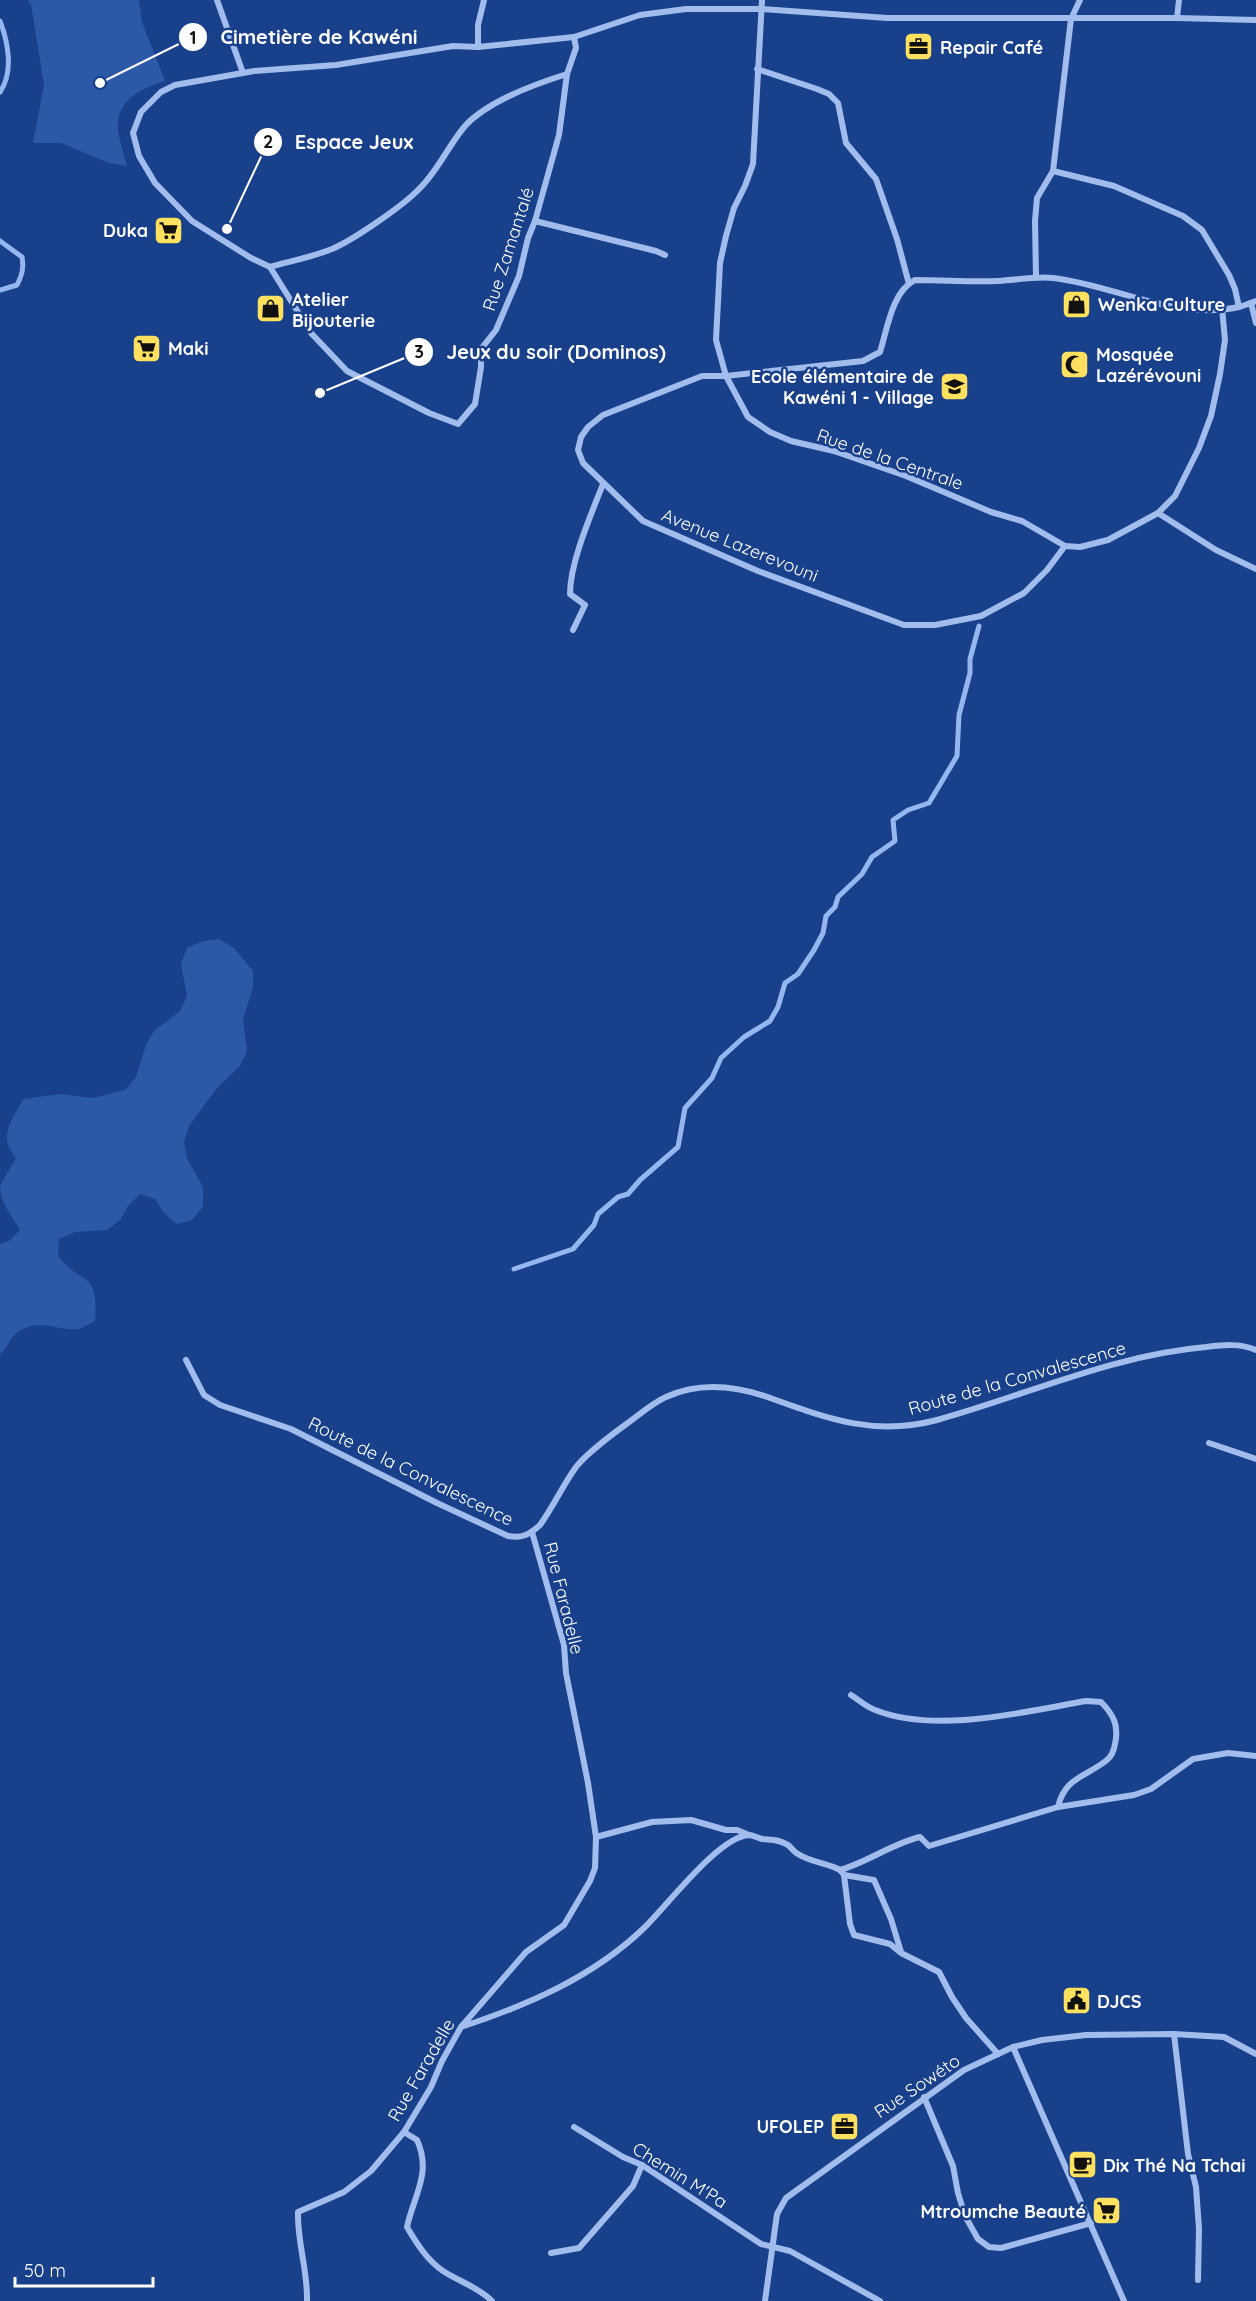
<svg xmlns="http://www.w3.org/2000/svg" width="1256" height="2301" font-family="Quicksand,sans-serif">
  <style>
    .green { fill: #2c58a8 }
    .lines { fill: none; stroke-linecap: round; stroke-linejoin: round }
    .stream { stroke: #95b7f0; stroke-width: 5 }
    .street { stroke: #a2bded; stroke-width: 6 }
    .labels { text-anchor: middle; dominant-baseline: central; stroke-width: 5; stroke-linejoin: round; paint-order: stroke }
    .poi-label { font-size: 18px; font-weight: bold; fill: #fff; stroke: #19408a; text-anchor: start }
    .street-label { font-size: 18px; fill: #fff; stroke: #19408a }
    .leader { fill: none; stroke: #fff; stroke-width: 2 }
    .callout-dot { fill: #fff; stroke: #19408a; stroke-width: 2 }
    .mark-label { font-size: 18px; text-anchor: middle; font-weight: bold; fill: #111 }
    .callout-label { font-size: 20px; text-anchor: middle; font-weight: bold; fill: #fff; stroke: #19408a; stroke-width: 5; stroke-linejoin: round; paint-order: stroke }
  </style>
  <rect width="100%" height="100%" fill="#19408a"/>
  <g class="green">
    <path d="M28,0H139L142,22L165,81C144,87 119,99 118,123C117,136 124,153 127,166L109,163L61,143H33L44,85L31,4Z"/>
    <path d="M219,939L234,948L253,971V987L243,1019L247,1052L240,1066L217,1088L189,1126L184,1142L187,1158L203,1187V1207L192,1220L177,1224L164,1213L155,1199L140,1194L128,1206L120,1220L107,1230L75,1232L59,1239L58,1256C82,1287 99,1269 95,1321C89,1324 83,1328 78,1329C55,1331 41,1317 18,1332C10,1337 8,1348 0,1354V1244L9,1241L20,1230C13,1217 0,1203 0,1187C1,1183 13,1164 16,1158C14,1154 9,1149 8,1145C3,1130 16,1111 24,1099L59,1094L93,1098L125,1090L136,1077L146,1045L154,1031L180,1011L187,996L181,964L187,948L203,941Z"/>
  </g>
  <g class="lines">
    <g class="stream">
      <path d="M0,21C8,42 14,72 0,92"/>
      <path d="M0,241L22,257C24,268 22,275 17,285L0,290"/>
      <path d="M514,1269L573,1249L594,1225L598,1214L618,1197L628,1194L640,1180L678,1147L685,1108L712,1078L721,1058L744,1037L770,1021L778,1007L785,983L798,974L814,950L823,933L826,916L835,907L838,897L862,874L872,857L895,841L893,820L908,810L929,803L957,756L959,715L970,673V659L979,626"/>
    </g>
    <g class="street">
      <path d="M217,0L243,73"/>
      <path d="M762,0L753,164L745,186L734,208L726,236L720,263L716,340L726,376L748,417L770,432L791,441L834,451L906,476L991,512L1022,521L1065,546L1080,547L1108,540L1158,513L1175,496L1199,448L1211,416L1220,374L1225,340L1222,308"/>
      <path d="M1177,18L1179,0"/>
      <path d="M478,47V25L484,0"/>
      <path d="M757,69L817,89L829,94L838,103L846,143L876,179L897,239L909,284"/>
      <path d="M1053,171L1114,186L1183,216L1202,230L1229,275L1235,289L1239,307"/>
      <path d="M535,221L656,251L665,255"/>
      <path d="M270,267L251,258L192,221L155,183L139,156L133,133L141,112L161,92L175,85L254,71L336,65L453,46L478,47L574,37L640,15L686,9H761L887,18H1177L1256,20"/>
      <path d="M270,267L311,333L347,371L429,413L458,424L475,404L481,367V349L496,330L519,276L528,238L535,221L559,135L567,74"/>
      <path d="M270,267C291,261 312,257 332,249C353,240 403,206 419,189C438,171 448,146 465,126C488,101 535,84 567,74L576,48L574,37"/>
      <path d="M1036,277L1035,221L1037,198L1053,171L1071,19L1080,0"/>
      <path d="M1251,303L1256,323"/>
      <path d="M1158,513L1216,550L1256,569"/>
      <path d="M1065,546L1047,570L1024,593L981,616L935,625H904L758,571L643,521L583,463L578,450L581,437L588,427L603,415L702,376H726L863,361L880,352C887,330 892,291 915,280C943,280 971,282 998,281C1017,280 1035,276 1053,278C1115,285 1174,321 1239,307C1244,306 1250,303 1256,301"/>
      <path d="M573,630L585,605L570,594C570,562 591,515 603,484"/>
      <path d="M186,1360L204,1395L220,1405L291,1429L437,1503L508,1536C522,1539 530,1534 540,1525C553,1507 563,1485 576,1467C587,1453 610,1436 625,1425C638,1416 652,1403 666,1397C701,1381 738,1386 773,1399C831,1420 876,1436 937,1420C1027,1395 1113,1355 1206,1347C1223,1345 1240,1343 1256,1350"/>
      <path d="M1209,1443L1256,1459"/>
      <path d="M851,1695C859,1700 866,1707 875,1710C936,1734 1023,1712 1086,1701L1101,1702C1114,1715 1119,1726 1115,1744C1114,1750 1112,1756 1107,1760C1086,1777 1065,1777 1058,1807"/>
      <path d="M596,1837L652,1822L691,1820L726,1830H737L749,1835"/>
      <path d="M840,1870C868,1862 891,1844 920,1837L929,1846L1058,1807L1134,1795L1151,1789L1193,1759L1228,1753L1256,1756"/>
      <path d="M844,1875L874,1880L891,1919L901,1952"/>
      <path d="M461,2027C528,2005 593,1977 644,1928C666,1907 719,1836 749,1835C753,1835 758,1838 762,1839C771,1840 779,1839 788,1845C791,1847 794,1852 798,1854C810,1862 827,1863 840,1870L844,1875L850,1924L854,1935L890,1944L901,1953L939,1972L952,1997L966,2018L998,2054"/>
      <path d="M1174,2034L1188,2154L1196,2187L1199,2229L1198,2280"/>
      <path d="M1013,2047L1124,2301"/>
      <path d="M924,2097L953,2166L958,2193L965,2216L978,2239L989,2247L1001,2248L1091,2223"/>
      <path d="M574,2127L623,2157L642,2165L761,2244L790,2251L880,2301"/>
      <path d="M404,2132L417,2140C432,2173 414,2195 407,2227C417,2244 427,2260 443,2271C460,2282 478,2287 492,2301"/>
      <path d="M551,2253L579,2248L633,2186L642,2165"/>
      <path d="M307,2301C308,2271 297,2242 298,2212L344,2192L371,2171L404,2132L431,2087L442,2061L461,2027L526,1952L564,1925L590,1881L595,1868L596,1837L588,1783L566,1673L564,1645L532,1532"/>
      <path d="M765,2301L777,2214L786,2198L964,2070L1013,2047L1042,2040L1086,2035L1174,2034L1224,2037L1256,2054"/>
    </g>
  </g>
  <defs>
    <symbol id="office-square" viewBox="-11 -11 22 22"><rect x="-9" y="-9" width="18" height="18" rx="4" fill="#ffe05f" stroke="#19408a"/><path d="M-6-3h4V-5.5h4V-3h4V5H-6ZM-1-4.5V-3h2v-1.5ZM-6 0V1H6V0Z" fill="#111"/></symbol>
    <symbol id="supermarket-square" viewBox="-11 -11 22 22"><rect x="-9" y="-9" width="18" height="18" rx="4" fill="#ffe05f" stroke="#19408a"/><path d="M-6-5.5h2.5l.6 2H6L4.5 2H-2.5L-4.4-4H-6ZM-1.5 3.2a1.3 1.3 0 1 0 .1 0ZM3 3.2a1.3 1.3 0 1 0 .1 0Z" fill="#111"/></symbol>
    <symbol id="shop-square" viewBox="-11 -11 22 22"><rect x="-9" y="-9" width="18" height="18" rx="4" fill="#ffe05f" stroke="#19408a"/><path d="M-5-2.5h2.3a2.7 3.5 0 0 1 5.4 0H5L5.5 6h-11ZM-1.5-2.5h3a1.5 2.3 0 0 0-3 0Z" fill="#111"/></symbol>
    <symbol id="mosque-square" viewBox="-11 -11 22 22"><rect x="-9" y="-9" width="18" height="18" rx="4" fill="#ffe05f" stroke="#19408a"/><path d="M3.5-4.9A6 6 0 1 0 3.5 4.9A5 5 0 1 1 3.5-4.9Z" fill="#111"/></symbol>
    <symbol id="school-square" viewBox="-11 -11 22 22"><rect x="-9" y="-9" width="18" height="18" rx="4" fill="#ffe05f" stroke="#19408a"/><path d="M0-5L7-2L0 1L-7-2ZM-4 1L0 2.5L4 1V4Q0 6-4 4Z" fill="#111"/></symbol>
    <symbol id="civic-square" viewBox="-11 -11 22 22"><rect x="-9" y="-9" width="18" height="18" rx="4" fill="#ffe05f" stroke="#19408a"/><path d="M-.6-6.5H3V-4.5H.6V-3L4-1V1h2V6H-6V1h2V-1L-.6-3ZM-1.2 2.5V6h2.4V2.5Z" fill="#111"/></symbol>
    <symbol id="cafe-square" viewBox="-11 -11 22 22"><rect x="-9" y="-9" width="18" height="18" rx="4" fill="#ffe05f" stroke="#19408a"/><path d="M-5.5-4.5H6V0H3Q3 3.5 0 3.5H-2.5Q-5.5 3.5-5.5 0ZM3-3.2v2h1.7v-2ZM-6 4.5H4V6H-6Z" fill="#111"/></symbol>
  </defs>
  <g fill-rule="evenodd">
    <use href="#office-square" x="902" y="30" width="33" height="33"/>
    <use href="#supermarket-square" x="152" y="214" width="33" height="33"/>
    <use href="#shop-square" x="1060" y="288" width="33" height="33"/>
    <use href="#shop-square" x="254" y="292" width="33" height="33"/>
    <use href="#supermarket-square" x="130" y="332" width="33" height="33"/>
    <use href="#mosque-square" x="1058" y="348" width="33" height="33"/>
    <use href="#school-square" x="938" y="370" width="33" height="33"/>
    <use href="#civic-square" x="1060" y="1984" width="33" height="33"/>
    <use href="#office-square" x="828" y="2110" width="33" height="33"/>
    <use href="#cafe-square" x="1066" y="2148" width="33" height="33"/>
    <use href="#supermarket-square" x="1090" y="2194" width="33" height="33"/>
  </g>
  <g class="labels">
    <g class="poi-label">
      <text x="940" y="47">Repair Café</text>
      <text x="148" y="230" text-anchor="end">Duka</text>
      <text x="292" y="299">Atelier<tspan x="292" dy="21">Bijouterie</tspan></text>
      <text x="1098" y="304">Wenka Culture</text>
      <text x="168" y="348">Maki</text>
      <text x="1096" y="354">Mosquée<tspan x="1096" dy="21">Lazérévouni</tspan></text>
      <text x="934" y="376" text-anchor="end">Ecole élémentaire de<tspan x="934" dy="21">Kawéni 1 - Village</tspan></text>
      <text x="1097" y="2001">DJCS</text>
      <text x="824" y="2126" text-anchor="end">UFOLEP</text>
      <text x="1103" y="2165">Dix Thé Na Tchai</text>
      <text x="1086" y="2211" text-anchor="end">Mtroumche Beauté</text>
    </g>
    <g class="street-label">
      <text transform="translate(508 249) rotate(-72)">Rue Zamantalé</text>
      <text transform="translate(890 459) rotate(19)">Rue de la Centrale</text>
      <text transform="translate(740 545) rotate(22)">Avenue Lazerevouni</text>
      <text transform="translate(1017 1378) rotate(-16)">Route de la Convalescence</text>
      <text transform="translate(411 1471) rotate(26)">Route de la Convalescence</text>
      <text transform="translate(564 1598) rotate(76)">Rue Faradelle</text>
      <text transform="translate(421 2070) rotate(-60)">Rue Faradelle</text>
      <text transform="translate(917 2086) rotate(-34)">Rue Sowéto</text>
      <text transform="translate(680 2175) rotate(32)">Chemin M'Pa</text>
    </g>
  </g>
  <path class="leader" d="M100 83L193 37M227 229L268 142M320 393L419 352"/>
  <g class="callout-dot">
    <circle cx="100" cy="83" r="6"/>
    <circle cx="227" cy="229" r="6"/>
    <circle cx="320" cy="393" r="6"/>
    <circle cx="193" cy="37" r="15"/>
    <circle cx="268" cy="142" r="15"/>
    <circle cx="419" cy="352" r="15"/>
  </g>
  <g class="mark-label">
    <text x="193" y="44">1</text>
    <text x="268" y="148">2</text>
    <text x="419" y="358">3</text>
  </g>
  <g class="callout-label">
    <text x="319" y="44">Cimetière de Kawéni</text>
    <text x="354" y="149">Espace Jeux</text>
    <text x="556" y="359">Jeux du soir (Dominos)</text>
  </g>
  <path d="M15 2277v9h138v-9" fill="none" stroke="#ffffff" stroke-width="3"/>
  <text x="24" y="2277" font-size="18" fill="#ffffff" stroke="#19408a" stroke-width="4.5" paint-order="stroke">50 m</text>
</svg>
